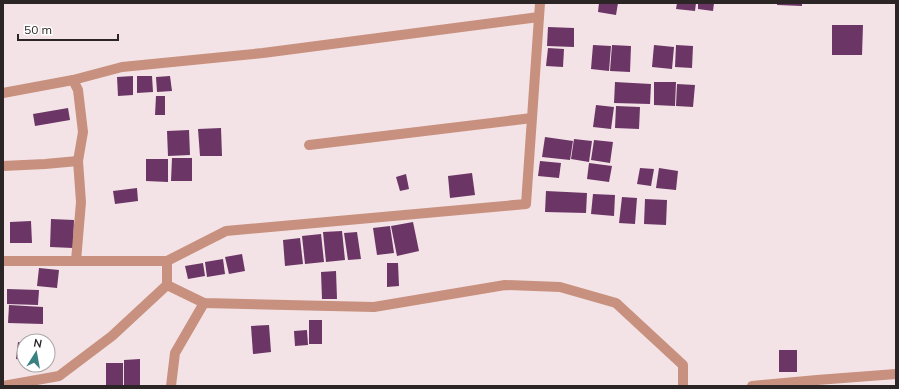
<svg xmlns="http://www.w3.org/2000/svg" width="899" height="389" font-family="Mulish,sans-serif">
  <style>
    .building { fill: #6b3566 }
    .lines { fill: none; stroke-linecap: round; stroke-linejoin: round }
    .minor { stroke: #c8907e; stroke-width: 10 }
  </style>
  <rect width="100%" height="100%" fill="#f3e3e6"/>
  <g class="building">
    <path d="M599,3H618L616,15L598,12Z"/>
    <path d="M677,3H696L695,11L676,9Z"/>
    <path d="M698,3H714L713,11L698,9Z"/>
    <path d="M777,3H802V6L777,5Z"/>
    <path d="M832,25H863L862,55H832Z"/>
    <path d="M548,27L574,28V47L547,46Z"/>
    <path d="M593,45L611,46L609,71L591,69Z"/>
    <path d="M612,45L631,46L630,72L610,71Z"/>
    <path d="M654,45L674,47L672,69L652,67Z"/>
    <path d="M676,45L693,46L692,68L675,67Z"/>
    <path d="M548,48L564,49L563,67L546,66Z"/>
    <path d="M133,76V95L118,96L117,77Z"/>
    <path d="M137,76H152L153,92L137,93Z"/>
    <path d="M170,76L172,91L157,92L156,77Z"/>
    <path d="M615,82L651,84L650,104L614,103Z"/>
    <path d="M654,82H676L675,106L654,105Z"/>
    <path d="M677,84L695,85L693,107L676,106Z"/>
    <path d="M156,96H165V115H155Z"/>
    <path d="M596,105L614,107L611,129L593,127Z"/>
    <path d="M616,106L640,107L639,129L615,128Z"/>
    <path d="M68,108L70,120L35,126L33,114Z"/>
    <path d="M221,128L222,156H200L198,129Z"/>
    <path d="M189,130L190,155L168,156L167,131Z"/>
    <path d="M545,137L573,141L570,160L542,157Z"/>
    <path d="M574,139L592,141L589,162L571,159Z"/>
    <path d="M594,140L613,142L610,163L591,160Z"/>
    <path d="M172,158H192V181H171Z"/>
    <path d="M146,159H168V182L146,181Z"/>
    <path d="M540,161L561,163L559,178L538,176Z"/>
    <path d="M589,163L612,166L609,182L587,179Z"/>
    <path d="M640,168L654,169L651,186L637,184Z"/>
    <path d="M659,168L678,171L676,190L656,188Z"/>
    <path d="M472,173L475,195L450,198L448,176Z"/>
    <path d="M406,174L409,189L400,191L396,177Z"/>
    <path d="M137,188L138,201L115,204L113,191Z"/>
    <path d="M546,191L587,193L586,213L545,212Z"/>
    <path d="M593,194L615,195L614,216L591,214Z"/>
    <path d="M622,197L637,198L635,224L619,223Z"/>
    <path d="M645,199L667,200L666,225L644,224Z"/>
    <path d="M51,219L74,220L73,248L50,247Z"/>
    <path d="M31,221L32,243H10V222Z"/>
    <path d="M413,222L419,251L397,256L391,226Z"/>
    <path d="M390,226L394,253L377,255L373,228Z"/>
    <path d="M342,231L345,260L326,262L323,232Z"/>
    <path d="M357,232L361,259L348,260L344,233Z"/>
    <path d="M321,234L324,262L305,264L302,236Z"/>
    <path d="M300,238L303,264L285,266L283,240Z"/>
    <path d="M242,254L245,271L229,274L225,257Z"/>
    <path d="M223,259L225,274L207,277L205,262Z"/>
    <path d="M203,263L205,276L188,279L185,266Z"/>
    <path d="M387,263H398L399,286L387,287Z"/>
    <path d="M39,268L59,270L57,288L37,286Z"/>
    <path d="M336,271L337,299H322L321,272Z"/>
    <path d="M7,289L39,290L38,305L7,304Z"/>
    <path d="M9,305L43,307V324L8,323Z"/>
    <rect x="309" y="320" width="13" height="24"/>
    <path d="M269,325L271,352L253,354L251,326Z"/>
    <path d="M307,330L308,345L295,346L294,331Z"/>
    <path d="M18,342L24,343V360L16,359Z"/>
    <rect x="779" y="350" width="18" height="22"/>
    <path d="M140,359V386H124V360Z"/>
    <rect x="106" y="363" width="17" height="23"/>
  </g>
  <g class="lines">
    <g class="minor">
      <path d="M73,80L122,67L263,53L539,17"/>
      <path d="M3,93L73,80L78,90L83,132L78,161L81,202L76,261"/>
      <path d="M309,145L532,118"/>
      <path d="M3,166L45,164L78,161"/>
      <path d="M3,261H167L226,231L526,204L540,3"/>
      <path d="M167,261V285L204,303L374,307L505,285L560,287L616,303L683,365V386"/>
      <path d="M3,386L59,376L112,336L167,285"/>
      <path d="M171,386L175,353L204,303"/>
      <path d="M752,386L817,380L896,374"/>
    </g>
  </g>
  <rect width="899" height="389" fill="none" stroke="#2b2526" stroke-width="8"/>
  <g transform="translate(36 353) rotate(11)"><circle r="19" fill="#ffffff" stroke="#aaa8a8"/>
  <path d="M0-3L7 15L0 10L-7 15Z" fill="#398181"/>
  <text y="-6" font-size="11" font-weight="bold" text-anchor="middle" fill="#2b2526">N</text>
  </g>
  <path d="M18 34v6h100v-6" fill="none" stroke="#2b2526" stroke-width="2"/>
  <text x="24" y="34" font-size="12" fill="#2b2526" stroke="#ffffff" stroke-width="3" paint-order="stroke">50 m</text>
</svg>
